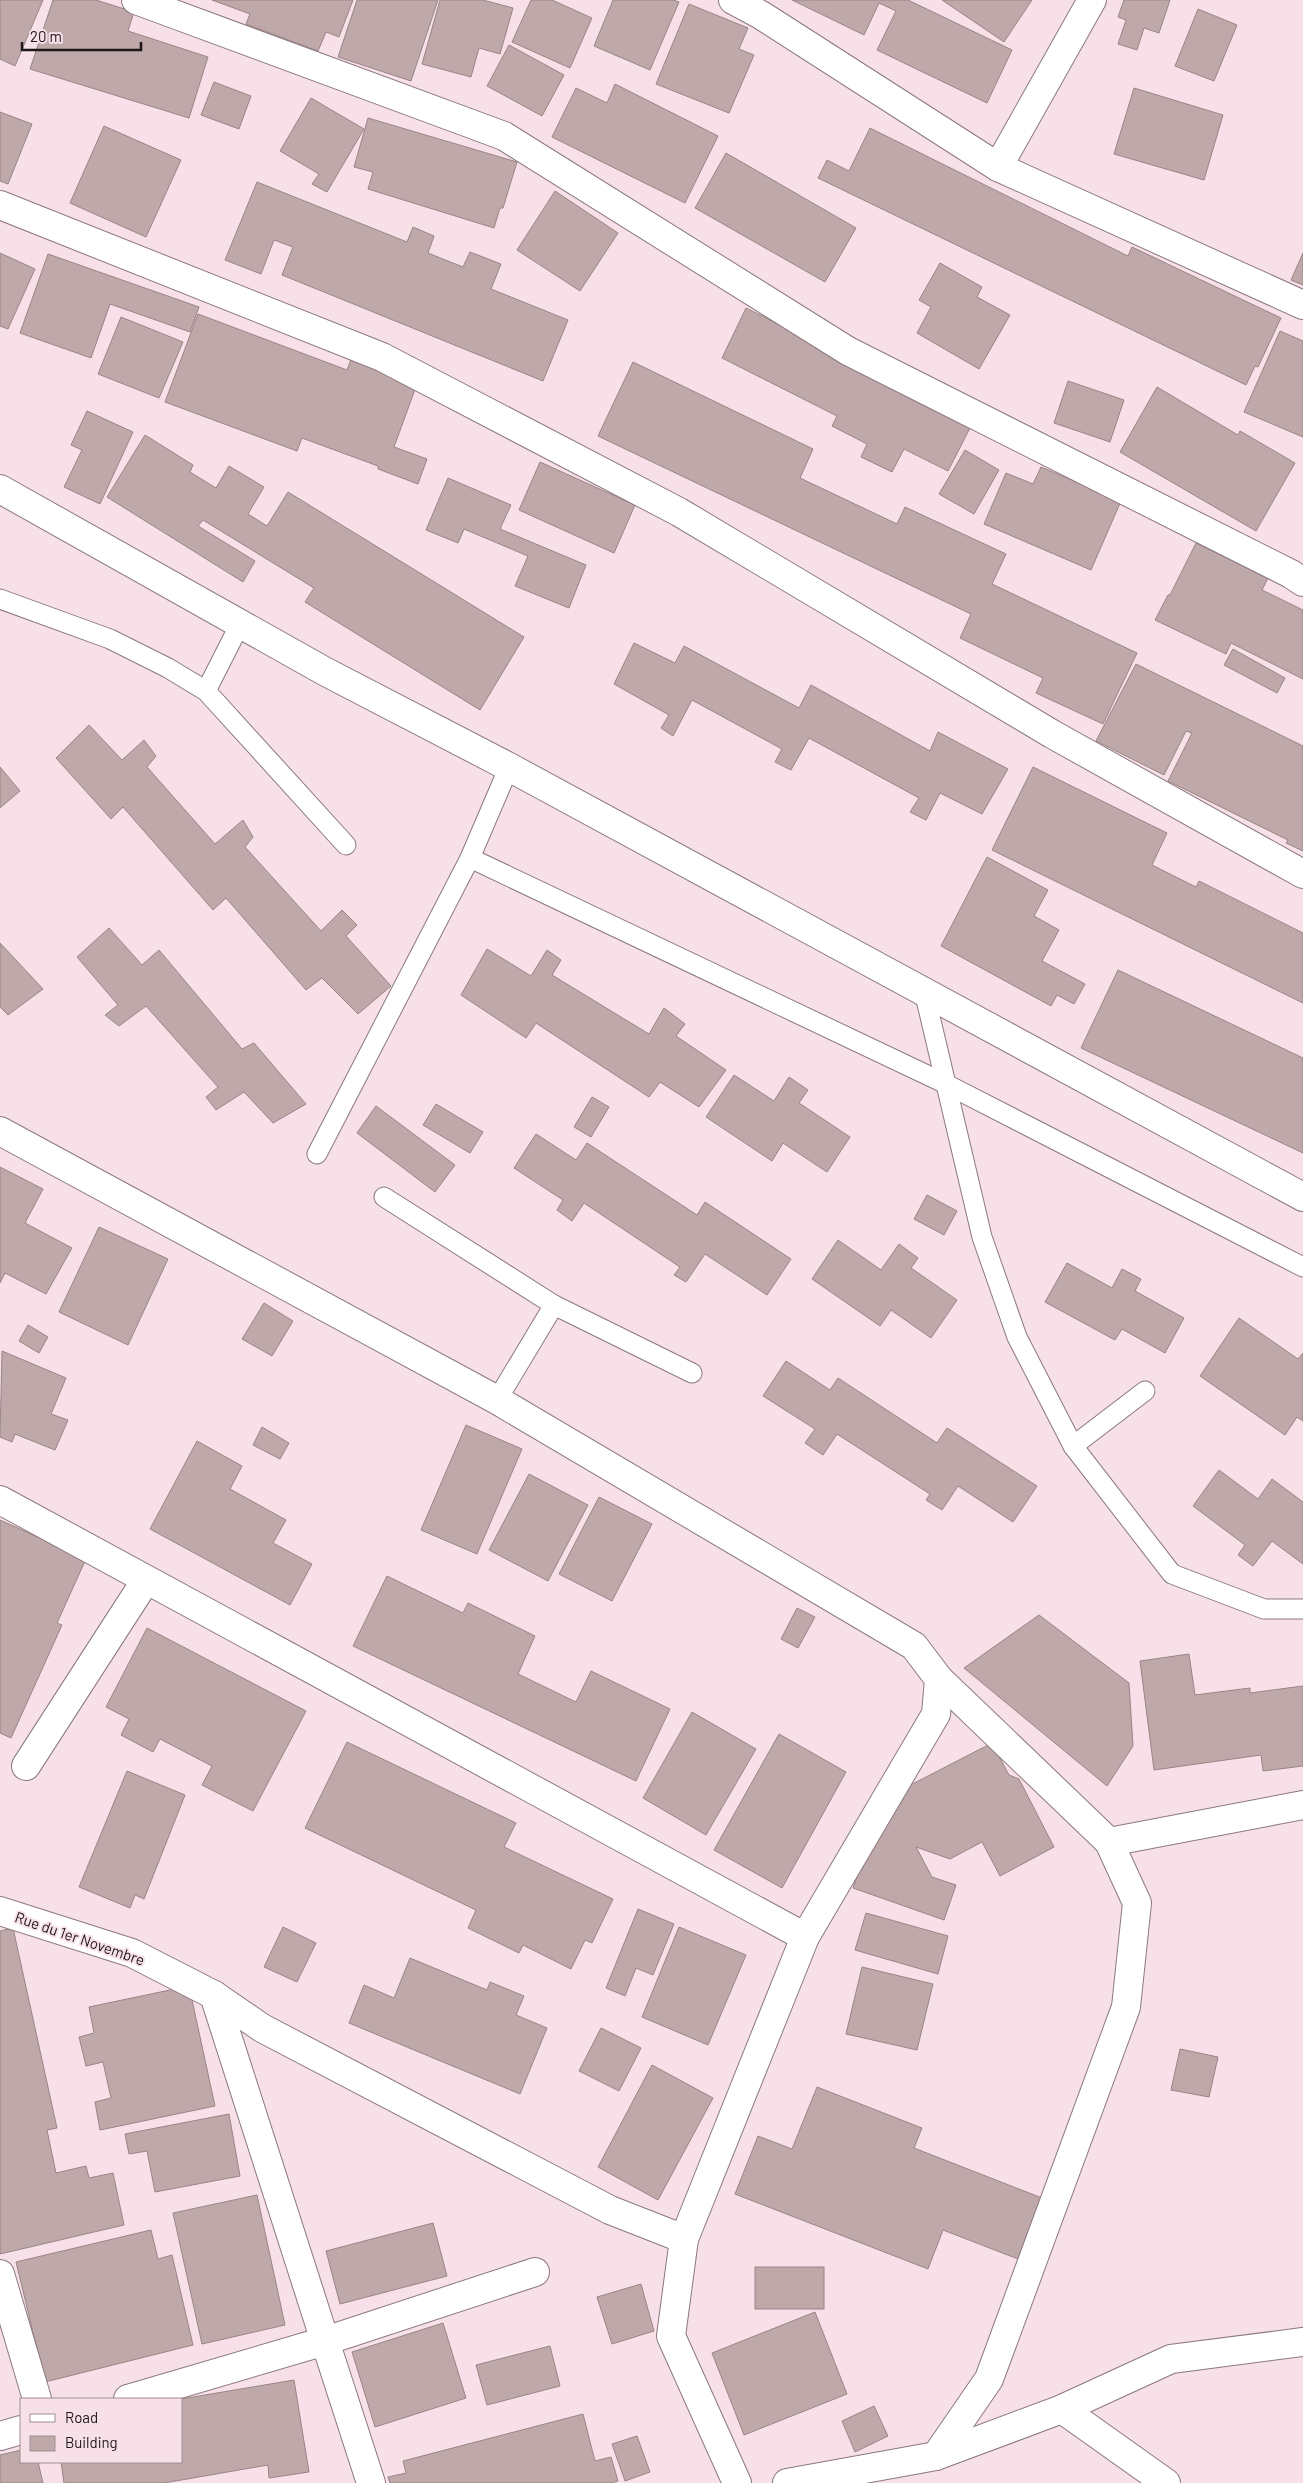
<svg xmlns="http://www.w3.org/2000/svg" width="1303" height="2483" font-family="Barlow,sans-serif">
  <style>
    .building { fill: #bfa8a9; stroke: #9a8485 }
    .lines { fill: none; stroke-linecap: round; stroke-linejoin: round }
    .service-casing { stroke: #8c787f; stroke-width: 21 }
    .minor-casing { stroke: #8c787f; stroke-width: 30 }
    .tertiary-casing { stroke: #8c787f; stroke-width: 30 }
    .service { stroke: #fff; stroke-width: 19 }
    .minor { stroke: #fff; stroke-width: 28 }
    .tertiary { stroke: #fff; stroke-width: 28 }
    .labels { text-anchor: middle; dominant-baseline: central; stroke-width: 4; stroke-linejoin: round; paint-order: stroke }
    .street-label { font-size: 15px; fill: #1e1719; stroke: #f7e0e8 }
  </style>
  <rect width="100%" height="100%" fill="#f7e0e8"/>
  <g class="building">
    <path d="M0,0H43L15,66L0,59Z"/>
    <path d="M53,0H96L134,12L128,31L208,57L189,118L30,69Z"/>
    <path d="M212,0H353L339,37L326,32L318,51L246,24L250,14Z"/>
    <path d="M357,0H438L411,81L338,57Z"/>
    <path d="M440,0H483L513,8L500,54L479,48L471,77L422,64Z"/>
    <path d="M531,0H552L592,18L570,68L512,42Z"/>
    <path d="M613,0H673L679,2L650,70L594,46Z"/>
    <path d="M792,0H908L1012,50L987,103L877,50L896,11L879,3L864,35Z"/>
    <path d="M942,0H1032L1004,42Z"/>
    <path d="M1124,0H1170L1159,33L1144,28L1137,50L1118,44L1126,20L1118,17Z"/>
    <path d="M689,4L748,28L739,49L754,55L729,113L656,84Z"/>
    <path d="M1198,9L1237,25L1214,81L1175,66Z"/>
    <path d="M509,45L564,75L542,116L487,86Z"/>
    <path d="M214,82L251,96L239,129L201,115Z"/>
    <path d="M615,84L718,136L685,203L552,137L576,88L607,103Z"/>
    <path d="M1134,88L1223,115L1204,180L1114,154Z"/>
    <path d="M311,98L364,129L327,192L312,184L319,174L280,151Z"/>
    <path d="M0,112L32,124L8,184L0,181Z"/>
    <path d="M368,118L517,162L503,208H500L494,228L368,189L373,172L354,167Z"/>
    <path d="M104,126L181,160L146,237L70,203Z"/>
    <path d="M870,128L1128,256L1132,247L1281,318L1258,367L1255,366L1246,385L818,178L827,160L849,171Z"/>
    <path d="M726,153L856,228L825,282L695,208Z"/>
    <path d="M257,182L407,242L413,227L434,236L428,253L463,267L470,252L501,264L491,289L568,320L543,381L282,275L293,247L274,240L261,274L225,260Z"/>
    <path d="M555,191L618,233L580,291L517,250Z"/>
    <path d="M0,253L35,269L8,329L0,326Z"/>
    <path d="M1303,253V285L1291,280Z"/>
    <path d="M48,254L199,307L190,332L110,304L91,358L20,333Z"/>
    <path d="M940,263L982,287L977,297L1010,315L979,369L917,333L931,307L919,300Z"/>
    <path d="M746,308L913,391L909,398L970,428L948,471L904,449L892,472L861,457L867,444L832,426L837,416L722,358Z"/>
    <path d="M198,314L347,370L351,359L417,384L394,447L427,459L418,484L378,469V466L302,438L297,451L165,402Z"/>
    <path d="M121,317L183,342L159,398L98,374Z"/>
    <path d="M1280,331L1303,341V437L1244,412Z"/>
    <path d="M633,362L813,449L800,478L897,524L905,507L1006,554L992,584L1137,653L1103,724L1036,693L1043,678L960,638L971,614L598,436Z"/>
    <path d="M1068,381L1124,400L1110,442L1054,423Z"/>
    <path d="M1157,387L1238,435L1240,431L1295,463L1256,531L1120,452Z"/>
    <path d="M87,411L133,432L100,504L64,487L82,450L71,445Z"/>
    <path d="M145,435L193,465L190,472L216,488L229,466L264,487L248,514L267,526L288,492L524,637L480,710L305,602L314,588L203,520L198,526L255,561L243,582L107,497Z"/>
    <path d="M965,450L999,470L974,514L939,494Z"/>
    <path d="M540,462L635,505L614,553L519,510Z"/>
    <path d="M1041,467L1121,501L1091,570L984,524L1006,473L1033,484Z"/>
    <path d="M448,478L511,505L500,529L586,565L569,608L515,586L528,556L464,529L458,543L426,530Z"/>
    <path d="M1196,543L1268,578L1262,590L1303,610V679L1231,643L1226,654L1155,620L1168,595H1170Z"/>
    <path d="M634,643L675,663L684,646L799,708L811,685L930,751L938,732L1008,769L982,814L940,793L926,820L910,812L919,798L809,738L791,770L775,762L782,749L692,700L673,736L661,728L669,715L614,684Z"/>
    <path d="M1233,649L1285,678L1277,693L1224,665Z"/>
    <path d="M1136,664L1303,746V851L1286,843L1288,840L1168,781L1192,733L1186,731L1164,775L1096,741Z"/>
    <path d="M89,725L122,760L144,740L156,756L147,767L215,844L243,820L253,837L245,847L321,931L342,910L357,925L346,936L391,986L358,1014L322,978L306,990L226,898L213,910L123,807L111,819L56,758Z"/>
    <path d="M0,767L20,791L0,808Z"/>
    <path d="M1033,767L1167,833L1152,865L1196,887L1199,881L1303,933V1003L992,850Z"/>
    <path d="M987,857L1048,890L1034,916L1059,930L1042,961L1085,984L1074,1004L1057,995L1051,1006L941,946Z"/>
    <path d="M109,928L142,965L159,950L242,1049L254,1043L306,1104L273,1123L244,1092L216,1110L206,1097L218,1087L146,1006L119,1026L105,1015L118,1005L77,957Z"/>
    <path d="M0,943L43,989L8,1015L0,1007Z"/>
    <path d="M487,949L531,976L547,950L561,960L552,975L649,1034L664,1008L685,1024L676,1036L726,1070L699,1107L660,1082L649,1097L536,1023L526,1038L461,995Z"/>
    <path d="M1118,970L1303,1058V1153L1081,1048Z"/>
    <path d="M734,1075L774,1101L789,1077L808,1090L799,1103L850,1137L827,1172L783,1143L772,1161L706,1117Z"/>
    <path d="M592,1097L609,1107L591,1137L574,1127Z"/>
    <path d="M436,1104L483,1132L470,1153L423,1125Z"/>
    <path d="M376,1106L455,1165L435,1192L357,1133Z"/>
    <path d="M536,1134L576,1160L587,1143L697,1215L705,1202L791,1259L767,1295L705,1254L686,1282L674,1275L680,1267L584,1203L572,1221L557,1210L563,1200L514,1168Z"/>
    <path d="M0,1167L43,1189L25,1223L72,1248L46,1294L5,1273L0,1283Z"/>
    <path d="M927,1195L957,1211L944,1235L914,1219Z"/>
    <path d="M99,1227L168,1259L128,1345L59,1312Z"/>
    <path d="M838,1240L881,1270L899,1244L918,1258L911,1268L957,1300L931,1338L891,1310L880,1326L812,1279Z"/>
    <path d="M1067,1263L1112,1288L1122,1269L1141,1279L1135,1291L1184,1318L1165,1353L1122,1329L1115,1340L1045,1302Z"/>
    <path d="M264,1303L293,1321L272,1356L242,1339Z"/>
    <path d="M1239,1318L1298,1359L1303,1353V1421L1297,1417L1285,1435L1200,1376Z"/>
    <path d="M28,1325L48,1337L39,1353L19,1341Z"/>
    <path d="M2,1351L66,1378L51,1414L68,1420L55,1450L15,1434L12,1442L0,1437Z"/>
    <path d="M786,1361L830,1390L838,1378L937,1443L947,1428L1037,1486L1013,1522L958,1486L942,1510L926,1500L930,1494L837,1434L823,1455L805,1443L815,1429L763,1396Z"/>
    <path d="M466,1425L522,1449L477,1554L421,1530Z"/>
    <path d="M262,1427L289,1443L280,1459L253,1445Z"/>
    <path d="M197,1441L242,1466L230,1489L286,1520L273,1543L312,1564L290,1605L150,1529Z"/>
    <path d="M1219,1470L1258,1499L1272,1479L1303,1502V1564L1272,1541L1253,1566L1238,1555L1245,1545L1193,1506Z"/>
    <path d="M529,1474L588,1505L548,1581L489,1550Z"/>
    <path d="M599,1497L652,1524L612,1601L559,1574Z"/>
    <path d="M0,1520L86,1559L57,1623L62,1625L11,1738L0,1733Z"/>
    <path d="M387,1576L463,1613L468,1603L535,1636L518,1674L576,1702L591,1671L670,1709L636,1781L353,1646Z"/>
    <path d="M797,1608L815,1617L798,1648L781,1639Z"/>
    <path d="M1039,1615L1129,1683L1133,1746L1107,1786L964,1668Z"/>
    <path d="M147,1628L306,1711L253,1811L202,1785L212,1766L160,1739L153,1752L121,1735L129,1719L106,1707Z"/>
    <path d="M1189,1654L1195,1695L1250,1688V1693L1303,1686V1766L1263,1771L1261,1755L1154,1770L1140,1661Z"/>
    <path d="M692,1712L756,1749L706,1835L643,1798Z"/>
    <path d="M779,1734L846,1772L782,1888L714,1850Z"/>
    <path d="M347,1742L516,1823L504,1847L613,1899L592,1943L585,1940L571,1969L523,1945L519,1953L468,1928L476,1910L305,1828Z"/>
    <path d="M992,1743L1009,1775L1019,1779L1054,1847L1000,1876L982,1842L950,1859L916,1847L932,1877L956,1885L944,1920L853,1888L867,1849L876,1845L893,1794Z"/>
    <path d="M127,1771L185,1795L144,1899L135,1895L130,1908L79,1887Z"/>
    <path d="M638,1909L674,1924L653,1975L636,1968L625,1996L606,1988Z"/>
    <path d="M866,1913L948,1936L938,1974L855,1950Z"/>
    <path d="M283,1927L316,1943L297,1982L264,1967Z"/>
    <path d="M679,1927L746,1955L708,2045L642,2017Z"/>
    <path d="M13,1928L57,2128L47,2130L56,2173L86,2166L89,2178L113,2173L124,2225L0,2254V1931Z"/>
    <path d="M410,1958L487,1990L490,1982L524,1996L516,2015L547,2028L520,2094L349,2023L364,1985L394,1998Z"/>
    <path d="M862,1967L933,1984L917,2050L846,2034Z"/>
    <path d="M189,1986L215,2106L100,2130L95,2102L111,2098L103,2062L86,2066L79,2037L94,2033L89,2007Z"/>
    <path d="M601,2028L641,2048L619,2091L579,2071Z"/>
    <path d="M1180,2049L1218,2057L1209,2097L1171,2090Z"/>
    <path d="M652,2065L713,2098L658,2200L598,2167Z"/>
    <path d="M817,2087L922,2128L914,2148L1042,2198L1018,2259L943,2230L928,2269L735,2194L758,2136L792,2149Z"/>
    <path d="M229,2114L240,2176L155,2192L147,2151L129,2154L125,2134Z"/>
    <path d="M257,2195L285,2325L202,2344L173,2213Z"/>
    <path d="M433,2223L447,2276L340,2304L326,2251Z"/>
    <path d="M151,2230L158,2259L172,2255L193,2345L45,2382L16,2262Z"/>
    <rect x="755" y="2267" width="69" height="42"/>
    <path d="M641,2284L654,2331L612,2344L597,2297Z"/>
    <path d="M815,2312L847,2394L744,2435L712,2353Z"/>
    <path d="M443,2323L466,2398L375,2427L352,2352Z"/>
    <path d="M550,2346L560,2386L487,2405L476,2365Z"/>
    <path d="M294,2380L309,2472L269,2478L268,2465L164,2483H64L61,2462H181V2399Z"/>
    <path d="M874,2406L888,2436L855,2452L842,2421Z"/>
    <path d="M583,2414L595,2461L611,2457L618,2481L611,2483H390L388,2477L406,2473L403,2461Z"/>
    <path d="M637,2436L650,2472L625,2481L612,2444Z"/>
    <path d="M21,2450V2462H38L43,2483H0V2455Z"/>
  </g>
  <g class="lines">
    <defs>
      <g id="service">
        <path d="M0,599L110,639L168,668L206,691L346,845"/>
        <path d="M206,691L240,624"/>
        <path d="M470,858L946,1084L1303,1267"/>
        <path d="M924,991L982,1237L1017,1337L1073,1446L1172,1574L1264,1609H1303"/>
        <path d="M317,1154L470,858L509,767"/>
        <path d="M384,1197L554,1305L692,1373"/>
        <path d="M497,1400L554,1305"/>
        <path d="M1073,1446L1145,1391"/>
      </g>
      <g id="minor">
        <path d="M136,0L504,136L848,351L1291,574L1303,582"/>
        <path d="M733,0L761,15L998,167L1303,305"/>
        <path d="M998,167L1092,0"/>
        <path d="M0,205L382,357L679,512L1052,734L1303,874"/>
        <path d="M0,1131L497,1400L914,1646L939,1679L936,1714L805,1937L684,2239L671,2336L737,2483"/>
        <path d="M0,1500L805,1937"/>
        <path d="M26,1766L146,1580"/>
        <path d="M1109,1842L1303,1805"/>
        <path d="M0,1911L132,1953L214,1995L262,2028L610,2210L684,2239"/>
        <path d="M214,1995L325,2341L535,2272"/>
        <path d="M0,2274L37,2399"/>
        <path d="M128,2399L325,2341L371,2483"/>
        <path d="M1062,2409L1166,2483"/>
        <path d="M0,2436L21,2430"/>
        <path d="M936,2456L1062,2409L1171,2359L1303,2342"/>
        <path d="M787,2483L936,2456L989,2379L1126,2007L1137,1903L1109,1842L939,1679"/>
      </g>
      <path id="tertiary" d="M0,489L326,672L509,767L1303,1197"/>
    </defs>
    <use href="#service" class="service-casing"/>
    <use href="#minor" class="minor-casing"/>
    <use href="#tertiary" class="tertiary-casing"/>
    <use href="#service" class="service"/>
    <use href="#minor" class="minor"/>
    <use href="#tertiary" class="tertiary"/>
  </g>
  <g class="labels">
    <g class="street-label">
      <text transform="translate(80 1938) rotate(19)">Rue du 1er Novembre</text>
    </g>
  </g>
  <rect x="20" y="2398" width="162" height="65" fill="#f7e0e8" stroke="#a09095"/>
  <rect x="30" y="2414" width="25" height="8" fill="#ffffff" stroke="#a09095"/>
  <text x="65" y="2423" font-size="15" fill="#1e1719">Road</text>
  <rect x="30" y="2436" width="25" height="15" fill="#bfa8a9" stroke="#a09095"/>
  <text x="65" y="2448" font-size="15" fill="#1e1719">Building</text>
  <path d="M22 42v8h119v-8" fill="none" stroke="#1e1719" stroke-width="2.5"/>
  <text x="30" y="42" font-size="15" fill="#1e1719" stroke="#f7e0e8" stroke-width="4" paint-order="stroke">20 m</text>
</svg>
